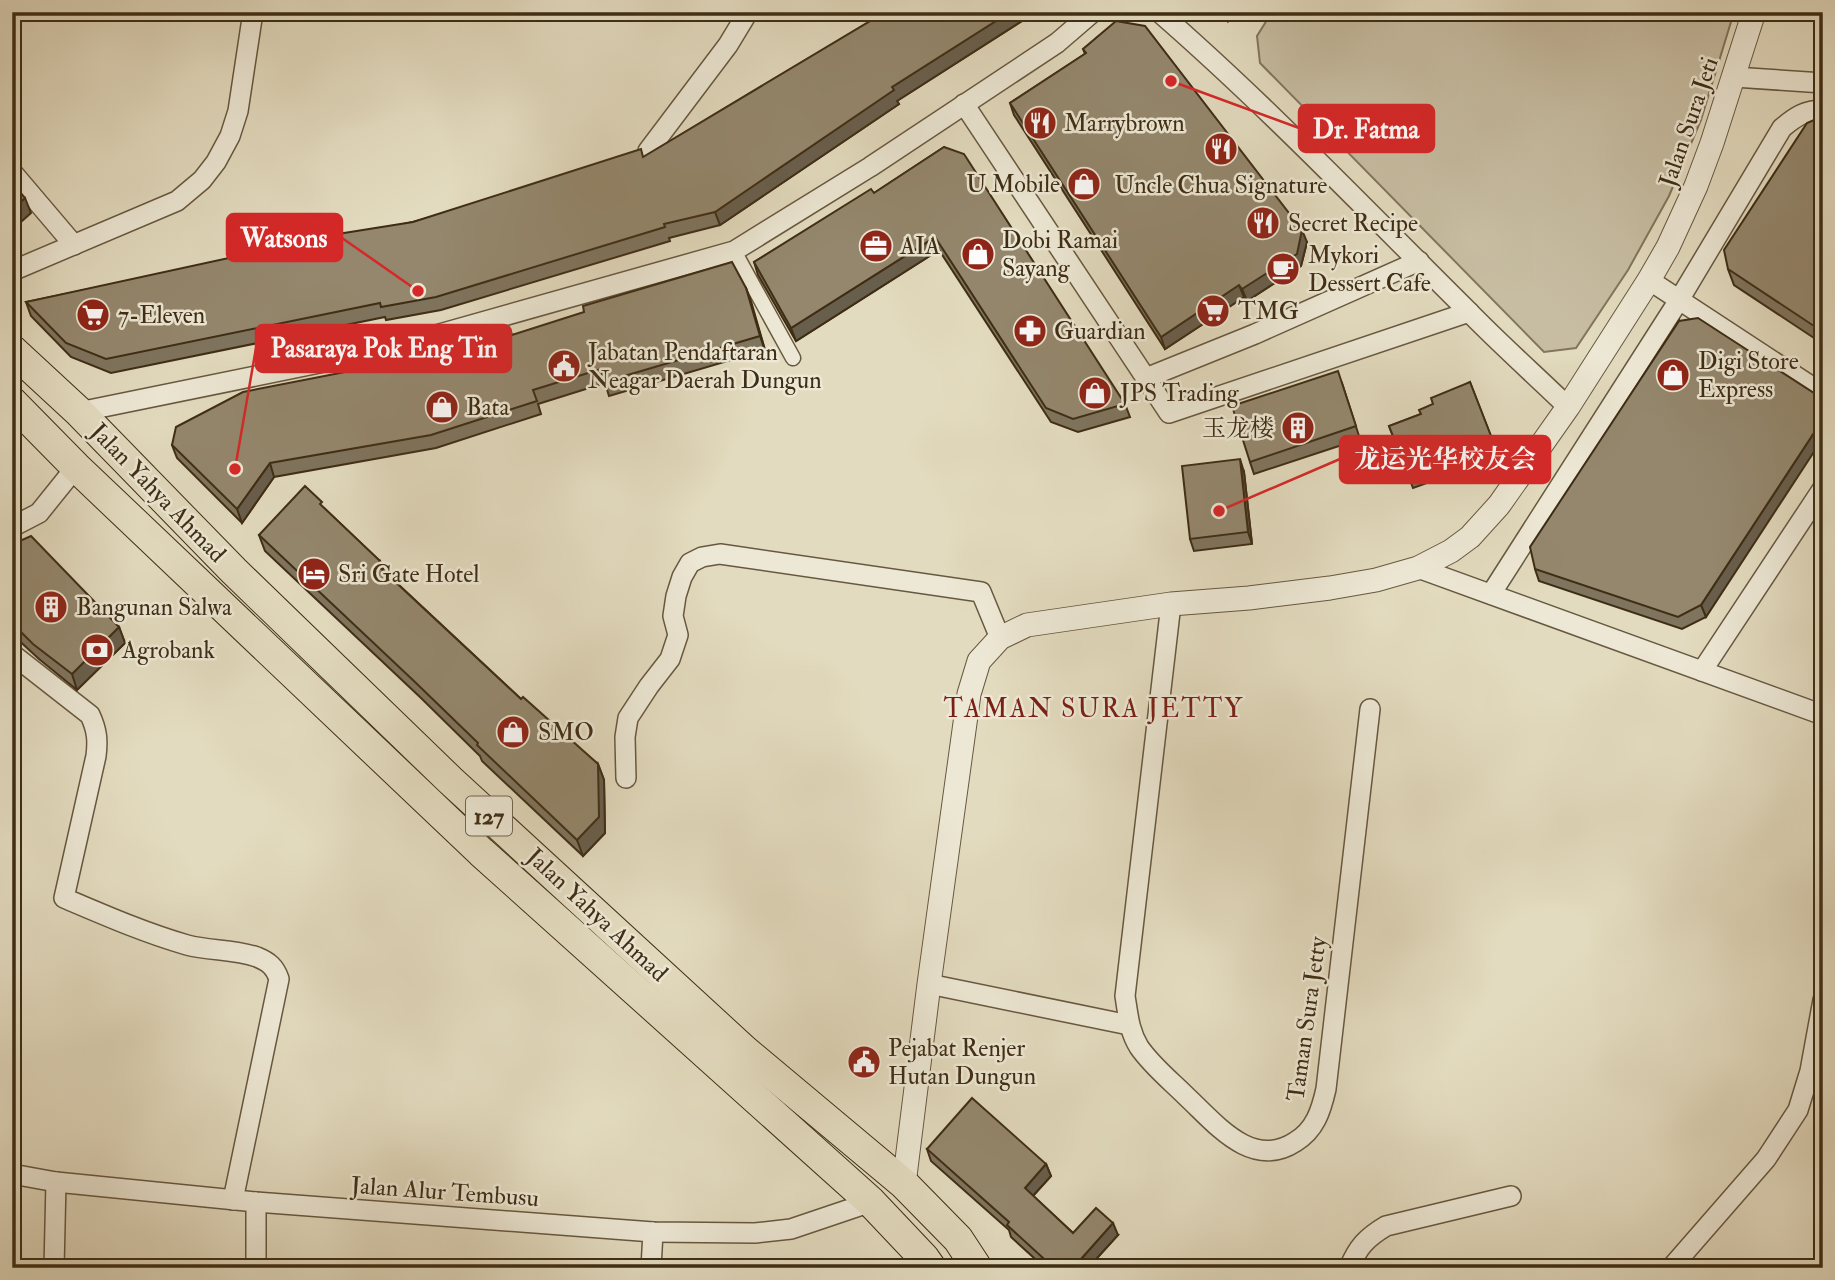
<svg xmlns="http://www.w3.org/2000/svg" width="1835" height="1280" font-family="'IM FELL Double Pica','Noto Serif SC',serif">
  <style>
    .green { fill: #c7bda2; stroke: #82755c; stroke-width: 2 }
    .lines { fill: none; stroke-linecap: round; stroke-linejoin: round }
    .pedestrian-casing { stroke: #675840; stroke-width: 17 }
    .minor-casing { stroke: #675840; stroke-width: 22 }
    .tertiary-casing { stroke: #675840; stroke-width: 25 }
    .primary-casing { stroke: #3e2d15; stroke-width: 32 }
    .pedestrian { stroke: #ede8d5; stroke-width: 14 }
    .minor { stroke: #ede8d5; stroke-width: 19 }
    .tertiary { stroke: #ede8d5; stroke-width: 23 }
    .primary { stroke: #e3dbbf; stroke-width: 30 }
    .wall { fill: #7f745e; stroke: #3e2d15; stroke-width: 2 }
    .shaded-wall { fill: #685e4c; stroke: #3e2d15; stroke-width: 2 }
    .building { fill: #94876d; stroke: #3e2d15; stroke-width: 2 }
    .labels { text-anchor: middle; dominant-baseline: central; stroke-width: 5; stroke-linejoin: round; paint-order: stroke }
    .shield { fill: #ede8d5; stroke: #72654f; stroke-width: 2 }
    .shield-label { font-size: 23px; font-weight: bold; fill: #3e2d15 }
    .street-label { font-size: 24px; fill: #3e2d15; stroke: #ede8d5 }
    .poi-label { font-size: 24px; fill: #3e2d15; stroke: #ede8d5; text-anchor: start }
    .neighbourhood-label { font-size: 26px; letter-spacing: 2px; fill: #7a1f14; stroke: #ede8d5 }
    .leader { fill: none; stroke: #d62828; stroke-width: 2.5 }
    .callout-dot { fill: #d62828; stroke: #ede8d5; stroke-width: 2.5 }
    .callout { fill: #d62828; stroke: #d62828; stroke-width: 2.5 }
    .callout-label { font-size: 26px; text-anchor: middle; font-weight: bold; fill: #fff }
  </style>
  <rect width="100%" height="100%" fill="#e3dbbf"/>
  <filter id="stains"><feTurbulence type="fractalNoise" baseFrequency=".00286" numOctaves="4"/><feColorMatrix values="0 0 0 0 .2 0 0 0 0 .09 0 0 0 0 .02 0 0 0 .5 -.17"/></filter>
  <radialGradient id="worn" r=".72"><stop offset=".6" stop-color="#630" stop-opacity="0"/><stop offset="1" stop-color="#630" stop-opacity=".3"/></radialGradient>
  <path class="green" d="M1272,12H1734L1701,120L1669,196L1628,270L1576,348L1544,352L1260,63L1257,36Z"/>
  <g class="lines">
    <defs>
      <path id="pedestrian" d="M734,251L793,358"/>
      <g id="minor">
        <path d="M1159,12C1267,106 1366,210 1468,311C1500,344 1535,375 1568,407"/>
        <path d="M1734,77L1823,83"/>
        <path d="M964,104L1169,413L1469,312"/>
        <path d="M648,151L728,45L748,12"/>
        <path d="M12,172L74,245"/>
        <path d="M12,271L177,201L202,180L216,162L230,136L238,111L253,12"/>
        <path d="M1649,280L1823,394"/>
        <path d="M1146,378L1255,334L1419,261"/>
        <path d="M79,412L383,350L734,251L870,167L1057,43L1093,12"/>
        <path d="M12,527L39,513L76,467"/>
        <path d="M1418,568L1823,715"/>
        <path d="M1491,594L1679,300L1782,128C1795,117 1805,110 1823,110"/>
        <path d="M1171,604L1125,996C1128,1014 1129,1031 1139,1047C1152,1066 1171,1081 1187,1097C1216,1124 1252,1170 1295,1142C1315,1130 1321,1111 1326,1089L1370,709"/>
        <path d="M12,654L90,715C97,730 98,740 96,756L64,898C104,915 145,933 187,945C209,951 235,949 257,957C269,962 275,967 279,979L233,1200"/>
        <path d="M1702,671L1823,488"/>
        <path d="M626,778L625,737L628,718L649,686L670,659L678,635L673,616L676,596L682,577L690,563L702,557L720,554L981,592L1000,638"/>
        <path d="M929,984L1129,1025"/>
        <path d="M12,1174L56,1182L256,1202L653,1232L755,1233L791,1229L871,1202"/>
        <path d="M54,1268L56,1182"/>
        <path d="M256,1268V1202"/>
        <path d="M651,1268L653,1232"/>
        <path d="M1349,1268C1358,1247 1366,1238 1386,1226L1511,1196"/>
        <path d="M1671,1268L1766,1159L1798,1110L1810,1071L1823,1000"/>
      </g>
      <path id="tertiary" d="M904,1184L929,984L969,694L979,661L1000,638L1027,625L1171,604L1249,598L1330,588L1376,580L1418,568L1451,551L1470,537L1499,505L1568,407L1649,280L1668,247L1696,186L1712,143L1754,12"/>
      <g id="primary">
        <path d="M12,350L79,412L234,571L450,780L744,1050L904,1184L958,1239L977,1268"/>
        <path d="M12,402L76,467L481,852L871,1202L924,1258L931,1268"/>
      </g>
    </defs>
    <use href="#pedestrian" class="pedestrian-casing"/>
    <use href="#minor" class="minor-casing"/>
    <use href="#tertiary" class="tertiary-casing"/>
    <use href="#primary" class="primary-casing"/>
    <use href="#pedestrian" class="pedestrian"/>
    <use href="#minor" class="minor"/>
    <use href="#tertiary" class="tertiary"/>
    <use href="#primary" class="primary"/>
  </g>
  <g class="wall">
    <path d="M872,12H1036L897,101L899,104L720,225L669,238L670,241L441,310L386,320L385,317L111,373L71,357L31,316L26,302L413,222L644,157L874,19Z"/>
    <path d="M1221,12H1234L1228,21Z"/>
    <path d="M1083,49L1307,242L1301,266L1247,301L1244,297L1165,349L1014,115L1010,103L1085,54Z"/>
    <path d="M1823,116V344L1734,285L1728,269Z"/>
    <path d="M944,147L1125,404L1130,417L1078,432L1051,422L939,250L796,341L758,275L754,262L874,193Z"/>
    <path d="M746,288L765,350L609,396L605,383L538,404L541,414L436,448L274,477L242,523L177,458L172,445L468,348L512,335Z"/>
    <path d="M1679,321L1706,617L1682,629L1539,581L1535,569Z"/>
    <path d="M1470,382L1495,447L1438,470L1441,478L1413,488L1389,426L1421,414L1433,404Z"/>
    <path d="M1342,383L1360,439L1254,474L1250,462Z"/>
    <path d="M1244,472L1252,544L1194,551L1190,539Z"/>
    <path d="M324,508L380,561L384,571L521,699L598,764L604,780L605,833L583,856L482,761L480,756L421,698L265,551L259,535Z"/>
    <path d="M12,548L119,627L125,643L77,690L39,659L12,634Z"/>
    <path d="M927,1149L1046,1164L1051,1176L1033,1196L1073,1233L1118,1235L1088,1268H1045L1011,1237L1009,1230L931,1161Z"/>
  </g>
  <g class="shaded-wall">
    <path d="M1010,12H1036L897,101L899,104L720,225L715,212L892,87Z"/>
    <path d="M1225,12H1234L1228,21Z"/>
    <path d="M25,198L31,213L12,230V209Z"/>
    <path d="M1302,230L1307,242L1301,266L1247,301L1242,289Z"/>
    <path d="M935,237L939,250L796,341L791,328Z"/>
    <path d="M1239,285L1244,297L1165,349L1161,337Z"/>
    <path d="M746,288L751,301L765,350L760,336Z"/>
    <path d="M1823,419V438L1706,617L1701,605Z"/>
    <path d="M1240,459L1244,472L1252,544L1248,532Z"/>
    <path d="M270,463L274,477L242,523L237,509Z"/>
    <path d="M380,561L386,577L377,565Z"/>
    <path d="M119,627L125,643L77,690L72,674Z"/>
    <path d="M598,764L604,780L605,833L583,856L577,840Z"/>
    <path d="M1046,1164L1051,1176L1029,1200L1025,1188Z"/>
    <path d="M1113,1223L1118,1235L1088,1268H1073Z"/>
  </g>
  <g class="building">
    <path d="M872,12H1010L892,87L894,90L715,212L664,224L665,227L436,297L381,307L380,303L106,359L66,343L26,302L344,233L413,222L641,149L643,157L875,18Z"/>
    <path d="M1116,21L1145,26L1302,230L1297,254L1242,289L1239,285L1161,337L1010,103L1086,53L1083,49Z"/>
    <path d="M1823,116V236L1819,242L1823,244V332L1728,269L1724,250L1807,123Z"/>
    <path d="M944,147L964,154L1125,404L1073,419L1046,408L935,237L791,328L754,262L871,189L874,193Z"/>
    <path d="M12,182L25,198L12,209Z"/>
    <path d="M732,262L746,288L760,336L604,382L601,369L533,390L537,401L431,435L270,463L237,509L172,445L176,427L243,392L468,348L510,329L512,335L584,312L583,306Z"/>
    <path d="M1698,318L1820,397L1823,405V419L1701,605L1678,617L1535,569L1530,547L1679,321Z"/>
    <path d="M1338,371L1356,426L1250,462L1232,406Z"/>
    <path d="M1470,382L1491,436L1434,459L1437,467L1410,478L1389,426L1421,414L1419,410L1433,404L1431,398Z"/>
    <path d="M1240,459L1248,532L1190,539L1182,466Z"/>
    <path d="M305,486L322,502L320,504L380,561L377,565L521,699L523,697L598,764L599,817L577,840L477,745L478,743L415,682L259,535Z"/>
    <path d="M31,536L119,627L72,674L33,644L12,623V548L13,544Z"/>
    <path d="M972,1098L1046,1164L1025,1188L1073,1233L1096,1208L1113,1223L1073,1268H1054L1007,1225L1009,1222L927,1149Z"/>
  </g>
  <defs>
    <symbol id="restaurant-disc" viewBox="-11 -11 22 22"><circle r="9.5" fill="#8f2418" stroke="#ede8d5"/><path d="M-5-6h1v4h1v-4h1v4h1v-4h1v5L-1.5 .5V6h-2V.5L-5-1ZM5-6V6H3V1.5H1.5Q1.5-4 5-6Z" fill="#fff"/></symbol>
    <symbol id="shop-disc" viewBox="-11 -11 22 22"><circle r="9.5" fill="#8f2418" stroke="#ede8d5"/><path d="M-5-2.5h2.3a2.7 3.5 0 0 1 5.4 0H5L5.5 6h-11ZM-1.5-2.5h3a1.5 2.3 0 0 0-3 0Z" fill="#fff"/></symbol>
    <symbol id="office-disc" viewBox="-11 -11 22 22"><circle r="9.5" fill="#8f2418" stroke="#ede8d5"/><path d="M-6-3h4V-5.5h4V-3h4V5H-6ZM-1-4.5V-3h2v-1.5ZM-6 0V1H6V0Z" fill="#fff"/></symbol>
    <symbol id="cafe-disc" viewBox="-11 -11 22 22"><circle r="9.5" fill="#8f2418" stroke="#ede8d5"/><path d="M-5.5-4.5H6V0H3Q3 3.5 0 3.5H-2.5Q-5.5 3.5-5.5 0ZM3-3.2v2h1.7v-2ZM-6 4.5H4V6H-6Z" fill="#fff"/></symbol>
    <symbol id="supermarket-disc" viewBox="-11 -11 22 22"><circle r="9.5" fill="#8f2418" stroke="#ede8d5"/><path d="M-6-5.5h2.5l.6 2H6L4.5 2H-2.5L-4.4-4H-6ZM-1.5 3.2a1.3 1.3 0 1 0 .1 0ZM3 3.2a1.3 1.3 0 1 0 .1 0Z" fill="#fff"/></symbol>
    <symbol id="pharmacy-disc" viewBox="-11 -11 22 22"><circle r="9.5" fill="#8f2418" stroke="#ede8d5"/><path d="M-2-6h4v4h4v4h-4v4h-4v-4h-4v-4h4Z" fill="#fff"/></symbol>
    <symbol id="civic-disc" viewBox="-11 -11 22 22"><circle r="9.5" fill="#8f2418" stroke="#ede8d5"/><path d="M-.6-6.5H3V-4.5H.6V-3L4-1V1h2V6H-6V1h2V-1L-.6-3ZM-1.2 2.5V6h2.4V2.5Z" fill="#fff"/></symbol>
    <symbol id="building-disc" viewBox="-11 -11 22 22"><circle r="9.5" fill="#8f2418" stroke="#ede8d5"/><path d="M-4-6H4V6H1V3H-1V6H-4ZM-2.5-4.3h1.7v1.8h-1.7ZM.8-4.3h1.7v1.8H.8ZM-2.5-1h1.7V.8h-1.7ZM.8-1h1.7V.8H.8Z" fill="#fff"/></symbol>
    <symbol id="hotel-disc" viewBox="-11 -11 22 22"><circle r="9.5" fill="#8f2418" stroke="#ede8d5"/><path d="M-6-4.5h1.5V1H6V5H4.5V3h-9V5H-6ZM-4 0a1.8 1.8 0 1 1 3.6 0ZM.5 0V-2.5h3Q6-2.5 6 0Z" fill="#fff"/></symbol>
    <symbol id="bank-disc" viewBox="-11 -11 22 22"><circle r="9.5" fill="#8f2418" stroke="#ede8d5"/><path d="M-6-4H6V4H-6ZM0-2.3a2.3 2.3 0 1 0 0 4.6a2.3 2.3 0 1 0 0-4.6Z" fill="#fff"/></symbol>
  </defs>
  <g fill-rule="evenodd">
    <use href="#restaurant-disc" x="1021" y="104" width="38" height="38"/>
    <use href="#restaurant-disc" x="1202" y="130" width="38" height="38"/>
    <use href="#shop-disc" x="1065" y="165" width="38" height="38"/>
    <use href="#restaurant-disc" x="1244" y="204" width="38" height="38"/>
    <use href="#office-disc" x="857" y="227" width="38" height="38"/>
    <use href="#shop-disc" x="959" y="235" width="38" height="38"/>
    <use href="#cafe-disc" x="1264" y="250" width="38" height="38"/>
    <use href="#supermarket-disc" x="1194" y="292" width="38" height="38"/>
    <use href="#supermarket-disc" x="74" y="296" width="38" height="38"/>
    <use href="#pharmacy-disc" x="1011" y="312" width="38" height="38"/>
    <use href="#civic-disc" x="545" y="347" width="38" height="38"/>
    <use href="#shop-disc" x="1654" y="356" width="38" height="38"/>
    <use href="#shop-disc" x="1076" y="374" width="38" height="38"/>
    <use href="#shop-disc" x="423" y="388" width="38" height="38"/>
    <use href="#building-disc" x="1279" y="409" width="38" height="38"/>
    <use href="#hotel-disc" x="295" y="555" width="38" height="38"/>
    <use href="#building-disc" x="32" y="588" width="38" height="38"/>
    <use href="#bank-disc" x="78" y="631" width="38" height="38"/>
    <use href="#shop-disc" x="494" y="713" width="38" height="38"/>
    <use href="#civic-disc" x="845" y="1043" width="38" height="38"/>
  </g>
  <g class="labels">
    <rect class="shield" x="466" y="796.5" width="46" height="39" rx="5"/>
    <g class="shield-label">
      <text x="489" y="816">127</text>
    </g>
    <g class="street-label">
      <text transform="translate(1689 122) rotate(-71)">Jalan Sura Jeti</text>
      <text transform="translate(158 493) rotate(46)">Jalan Yahya Ahmad</text>
      <text transform="translate(597 915) rotate(43)">Jalan Yahya Ahmad</text>
      <text transform="translate(1307 1019) rotate(-82)">Taman Sura Jetty</text>
      <text transform="translate(445 1192) rotate(4)">Jalan Alur Tembusu</text>
    </g>
    <g class="poi-label">
      <text x="1064" y="123">Marrybrown</text>
      <text x="1060" y="184" text-anchor="end">U Mobile</text>
      <text x="1221" y="185" text-anchor="middle">Uncle Chua Signature</text>
      <text x="1288" y="223">Secret Recipe</text>
      <text x="1002" y="240">Dobi Ramai<tspan x="1002" dy="28">Sayang</tspan></text>
      <text x="900" y="246">AIA</text>
      <text x="1308" y="255">Mykori<tspan x="1308" dy="28">Dessert Cafe</tspan></text>
      <text x="1238" y="311">TMG</text>
      <text x="118" y="315">7-Eleven</text>
      <text x="1054" y="331">Guardian</text>
      <text x="588" y="352">Jabatan Pendaftaran<tspan x="588" dy="28">Neagar Daerah Dungun</tspan></text>
      <text x="1698" y="361">Digi Store<tspan x="1698" dy="28">Express</tspan></text>
      <text x="1120" y="393">JPS Trading</text>
      <text x="466" y="407">Bata</text>
      <text x="1274" y="428" text-anchor="end">玉龙楼</text>
      <text x="338" y="574">Sri Gate Hotel</text>
      <text x="76" y="607">Bangunan Salwa</text>
      <text x="122" y="650">Agrobank</text>
      <text x="538" y="732">SMO</text>
      <text x="888" y="1048">Pejabat Renjer<tspan x="888" dy="28">Hutan Dungun</tspan></text>
    </g>
    <g class="neighbourhood-label">
      <text x="1094" y="709">TAMAN SURA JETTY</text>
    </g>
  </g>
  <path class="leader" d="M1171 81L1299 128M418 291L342 238M235 469L256 348M1219 511L1340 459"/>
  <g class="callout-dot">
    <circle cx="1171" cy="81" r="7"/>
    <circle cx="418" cy="291" r="7"/>
    <circle cx="235" cy="469" r="7"/>
    <circle cx="1219" cy="511" r="7"/>
  </g>
  <g class="callout">
    <rect x="1299" y="105" width="135" height="47" rx="7"/>
    <rect x="227" y="214" width="115" height="47" rx="7"/>
    <rect x="256" y="325" width="255" height="47" rx="7"/>
    <rect x="1340" y="436" width="210" height="47" rx="7"/>
  </g>
  <g class="callout-label">
    <text x="1366" y="138">Dr. Fatma</text>
    <text x="284" y="247">Watsons</text>
    <text x="384" y="357">Pasaraya Pok Eng Tin</text>
    <text x="1445" y="468">龙运光华校友会</text>
  </g>
  <rect width="1835" height="1280" fill="none" stroke="#e3dbbf" stroke-width="42"/>
  <rect x="14" y="14" width="1807" height="1252" fill="none" stroke="#3e2d15" stroke-width="3.5"/>
  <rect x="21" y="21" width="1793" height="1238" fill="none" stroke="#3e2d15" stroke-width="2"/>
  <rect width="100%" height="100%" filter="url(#stains)"/>
  <rect width="100%" height="100%" fill="url(#worn)"/>
</svg>
